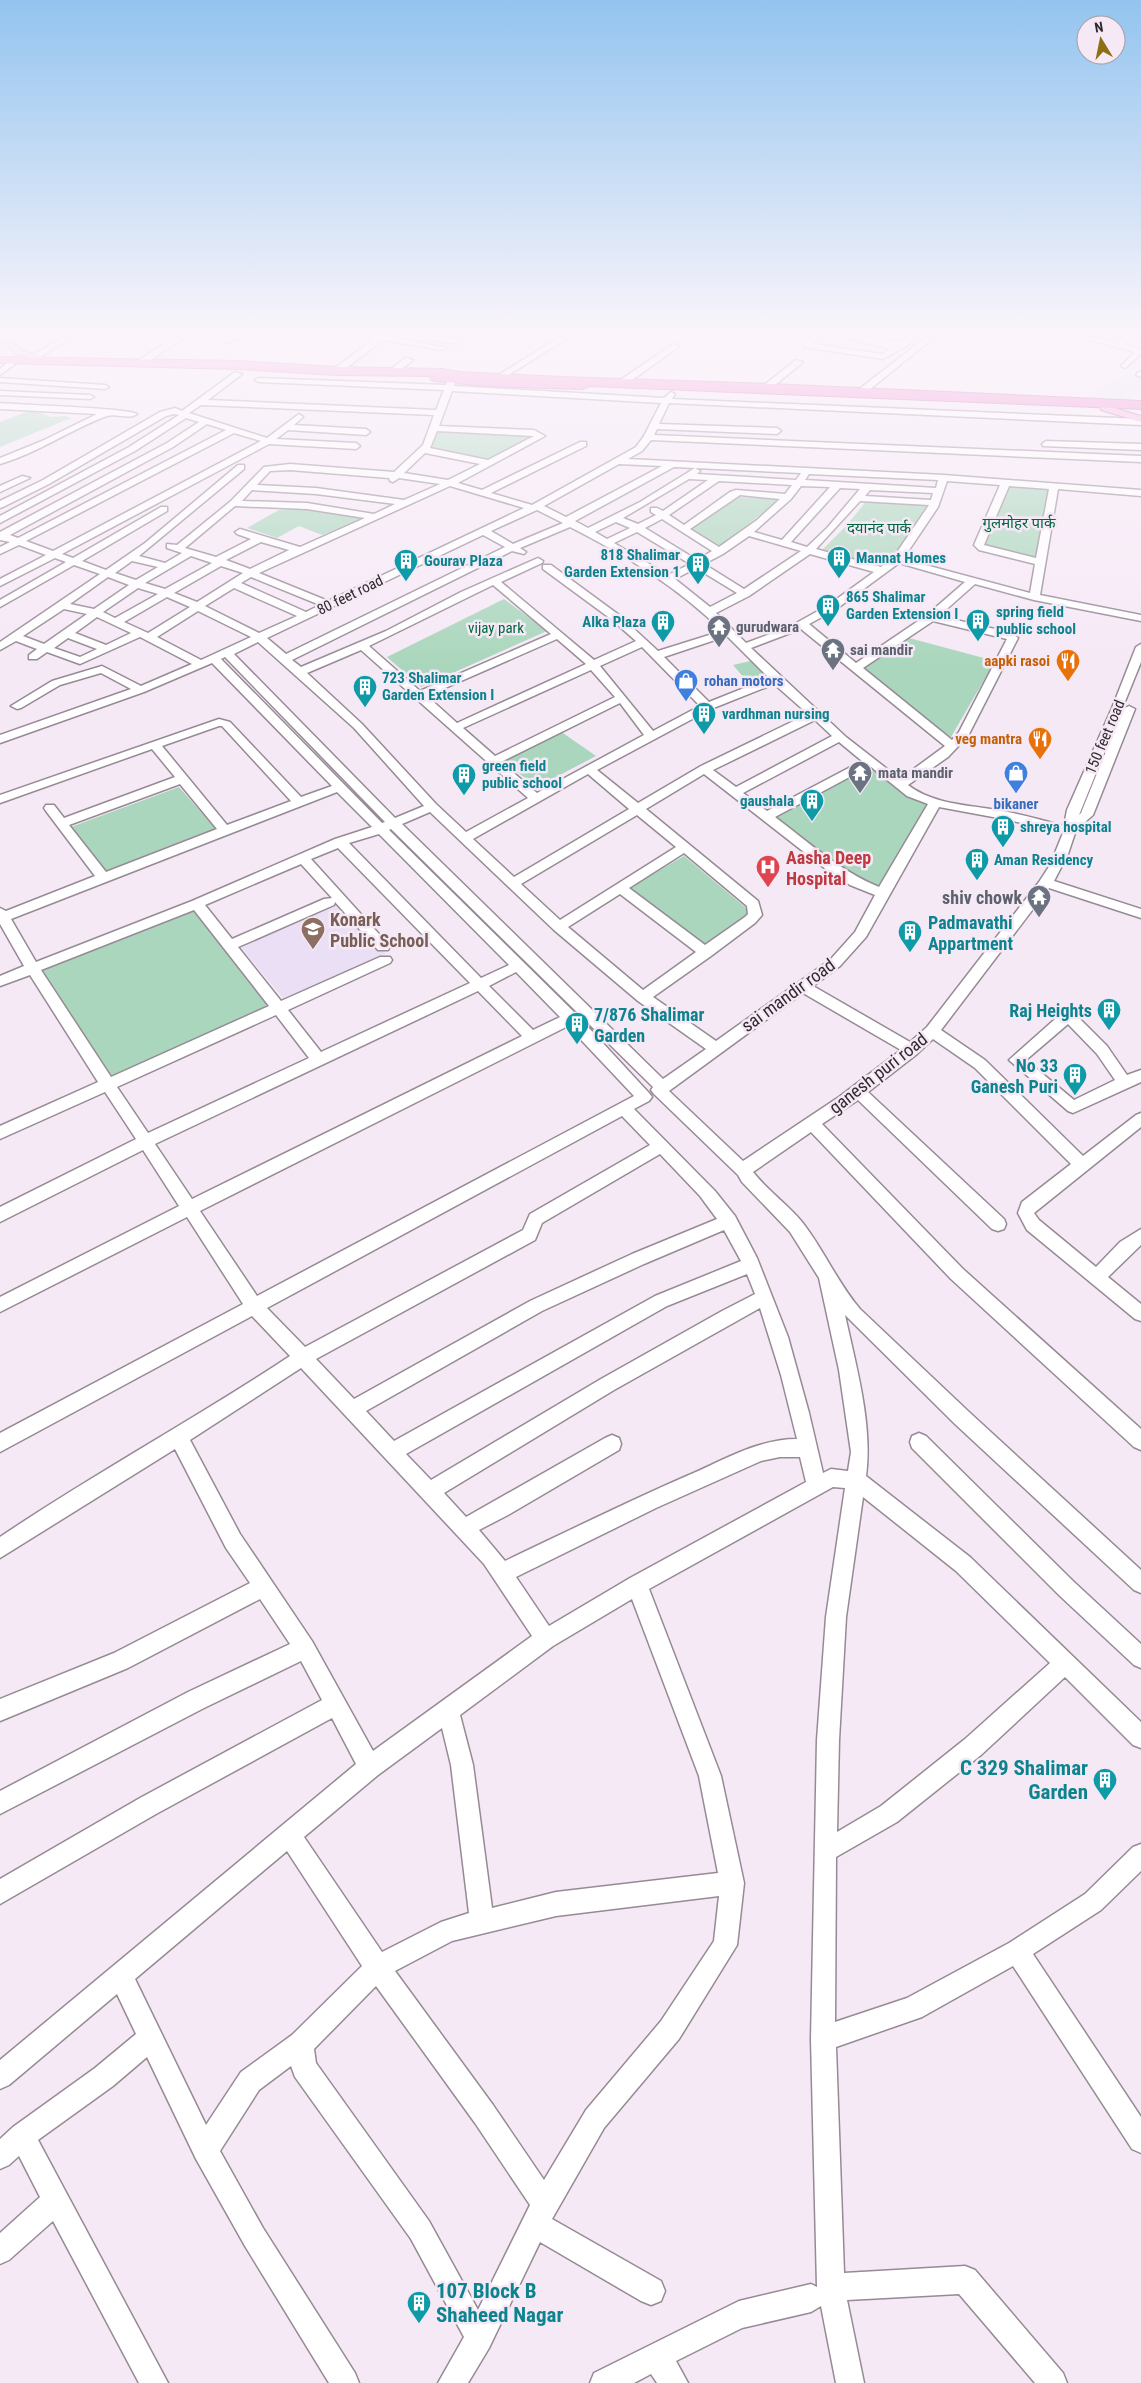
<svg xmlns="http://www.w3.org/2000/svg" width="1141" height="2383" font-family="'Roboto Condensed','Noto Sans Devanagari',sans-serif">
  <style>
    .commercial { fill: #e6e0f6 }
    .education { fill: #eadff4 }
    .green { fill: #a9d6bc }
    .lines { fill: none; stroke-linecap: round; stroke-linejoin: round }
    .minor-casing { stroke: #968a95; stroke-width: 3 }
    .major-casing { stroke: #ad5b92; stroke-width: 2 }
    .highway-casing { stroke: #ad5b92; stroke-width: 2 }
    .minor { fill: #fff; fill-rule: evenodd }
    .major { fill: #f6acdd; fill-rule: evenodd }
    .highway { fill: #f075c7; fill-rule: evenodd }
    .labels { text-anchor: middle; dominant-baseline: central; stroke-width: 5; stroke-linejoin: round; paint-order: stroke }
    .far-park-label { font-size: 15px; fill: #006640; stroke: #f6e9f6 }
    .far-culture-label { font-size: 15px; font-weight: bold; fill: #0d838f; stroke: #f6e9f6; text-anchor: start }
    .far-street-label { font-size: 15px; fill: #302b2f; stroke: #f6e9f6 }
    .far-worship-label { font-size: 15px; font-weight: bold; fill: #5b616d; stroke: #f6e9f6; text-anchor: start }
    .far-food-label { font-size: 15px; font-weight: bold; fill: #c56008; stroke: #f6e9f6; text-anchor: end }
    .far-shop-label { font-size: 15px; font-weight: bold; fill: #366cbe; stroke: #f6e9f6; text-anchor: start }
    .health-label { font-size: 18px; font-weight: bold; fill: #be3a42; stroke: #f6e9f6; text-anchor: start }
    .worship-label { font-size: 18px; font-weight: bold; fill: #5b616d; stroke: #f6e9f6; text-anchor: end }
    .education-label { font-size: 18px; font-weight: bold; fill: #785e54; stroke: #f6e9f6; text-anchor: start }
    .culture-label { font-size: 18px; font-weight: bold; fill: #0d838f; stroke: #f6e9f6; text-anchor: start }
    .street-label { font-size: 18px; fill: #302b2f; stroke: #f6e9f6 }
    .near-culture-label { font-size: 21px; font-weight: bold; fill: #0d838f; stroke: #f6e9f6; text-anchor: end }
  </style>
  <rect width="100%" height="100%" fill="#f6e9f6"/>
  <path class="commercial" d="M1125,372L1141,376V388L1127,401L1089,398Z"/>
  <path class="education" d="M340,904L386,954L283,998L240,946Z"/>
  <g class="green">
    <path d="M32,410L51,417L65,416L71,418L0,447V422Z"/>
    <path d="M441,432L534,436L540,438L494,462L431,449L436,433Z"/>
    <path d="M1005,484L1054,487L1042,558L978,547Z"/>
    <path d="M735,497L781,499L720,546L692,529Z"/>
    <path d="M867,500L927,505L901,545L882,566L822,550L847,525Z"/>
    <path d="M310,509L366,518L322,535L299,526L277,538L247,528L279,510Z"/>
    <path d="M504,599L547,631L421,687L387,657Z"/>
    <path d="M909,638L995,661L951,737L859,669Z"/>
    <path d="M755,660L773,678L750,685L733,665Z"/>
    <path d="M560,731L596,756L537,787L504,762Z"/>
    <path d="M869,762L935,803L882,893L855,882L766,816Z"/>
    <path d="M179,787L216,829L105,871L71,827Z"/>
    <path d="M684,856L752,913L707,946L629,888Z"/>
    <path d="M197,904L278,1008L108,1085L33,969Z"/>
  </g>
  <g class="lines">
    <defs>
      <g id="minor">
        <path d="M68,334H77L37,359L30,357Z"/>
        <path d="M180,334H189L143,365H137V361Z"/>
        <path d="M200,334H230L226,339L241,334H252L223,344L218,339Z"/>
        <path d="M359,334H390L388,336L446,348L442,350L383,340L340,373H334V369L375,338Z"/>
        <path d="M449,334H470L475,336L471,338Z"/>
        <path d="M565,334H574L499,381L492,379Z"/>
        <path d="M816,334H824L813,344L882,354L890,349L847,338L856,334L899,342L911,334H920L905,347L883,359L804,347V343Z"/>
        <path d="M930,334H938L863,395H857V391Z"/>
        <path d="M1129,334H1138L1123,344L1141,349V354L1125,368L1121,366L1135,352L1083,338L1087,336L1116,343Z"/>
        <path d="M430,335L458,340L462,342L458,344L427,339L426,337Z"/>
        <path d="M673,344L680,346L625,385H619V381Z"/>
        <path d="M406,358L413,360L394,375H388V371Z"/>
        <path d="M796,360L803,362L769,390H763V386Z"/>
        <path d="M8,362L15,364L0,375V369Z"/>
        <path d="M235,372L242,374L208,400L436,410L444,390L259,382L255,380L259,378L446,385L449,378H452L456,380L454,386L664,398L671,392L675,394L672,399L1141,419V425L669,403L659,424L777,428L781,431L777,434L657,429L654,435L1141,456V462L651,440L642,451L628,459L944,475L1141,490V496L1058,489L1040,595L1141,615V621L1034,600L975,584L939,616L1012,633L1018,638L968,736L948,757L908,785C935,806 975,805 1008,812C1027,816 1046,821 1064,826L1067,810L1112,708L1136,647L1141,644V662L1079,815L1081,813L1123,709L1129,706L1135,709L1093,815L1076,830L1068,854L1054,881L1141,909V918L1049,888L941,1030L985,1060L1083,1156L1136,1115L1141,1113V1127L1034,1213L1039,1220L1096,1267L1120,1242L1141,1229V1245L1108,1277L1141,1304V1321L1135,1319L1027,1230L1018,1213L1022,1202L1071,1164L975,1068L933,1039L917,1054L868,1092L1004,1219L1006,1224L1004,1229L998,1231L992,1229L858,1100L822,1124L963,1269L1141,1429V1450L1134,1447L951,1279L811,1132L753,1172C767,1190 787,1204 802,1222C824,1250 837,1282 860,1309L969,1412L1141,1570V1593L1134,1590L955,1424L845,1315C856,1366 873,1425 866,1476L970,1557L1141,1722V1748L1133,1745L1065,1677L981,1755L897,1822L836,1857L835,2022L907,1998L1009,1943L1085,1894L1133,1847L1141,1844V1871L1101,1910L1033,1954L1141,2117V2153L1132,2149L1013,1966L922,2017L836,2047L844,2273L965,2266L975,2270L1063,2373L1067,2383H1035L959,2294L847,2300L864,2383H836L821,2306L811,2312L742,2328L676,2361L688,2383H657L651,2374L634,2383H590L594,2373L739,2301L811,2284L817,2287L811,2039L817,1740L826,1617L845,1488L833,1487L649,1589L721,1776L744,1883L737,1945L679,2039L604,2128L552,2219L661,2281L665,2291L661,2301L651,2305L641,2301L540,2242L489,2348L468,2383H438L464,2337L411,2239L295,2077L291,2066L259,2090L220,2151L263,2228L355,2373L359,2383H329L245,2246L196,2159L147,2057L113,2086L38,2140L168,2383H139L53,2221L9,2260L0,2264V2233L40,2197L19,2156L9,2165L0,2169V2139L13,2127L95,2068L136,2034L117,1994L9,2085L0,2089V2060L356,1764L332,1718L156,1814L0,1904V1879L140,1798L322,1700L301,1661L204,1708L0,1814V1791L188,1692L290,1644L260,1599L128,1668L0,1721V1699L114,1653L250,1583L226,1548L175,1449L0,1558V1537C95,1473 195,1419 290,1356L252,1316L0,1452V1433L243,1304L187,1217L0,1312V1297L179,1206L143,1150L0,1222V1207L136,1139L105,1092L0,1139V1126L98,1082L30,975L0,986V976L24,966L0,924V908L6,911L95,876L46,811L44,808L46,805H54L64,818L175,777L152,749L0,803V795L219,719L230,722L301,797L332,786L212,663L144,692L0,743V735L131,689L101,673L60,685L21,708L17,709L11,706L52,681L102,666L141,686L192,664L140,637L80,664L47,652L37,659H29V655L37,649L16,641L0,650V642L100,574L74,565L0,607V600L66,562L55,558L0,586V579L46,555L19,545L0,554V547L10,542L0,540V532L167,443L199,422L186,418L135,451L0,523V516L129,447L179,415L174,414L166,416L49,484L3,507L0,508V501L43,480L160,412L175,408L182,411ZM452,391L661,403L644,436L636,447L532,505L491,493L586,446V442H580L482,490L458,483L545,436L534,430L439,426ZM201,405L434,415L423,445L394,472L290,464L264,467L231,501L177,545L167,544V548L182,553L165,563L139,556L244,469V465H238L145,543L106,570L82,561L167,511V507H161L73,558L62,554L269,444L356,449L360,446L356,443L276,439L288,430L366,435L370,432L366,429L294,425L303,417L299,414L267,438L189,413ZM207,424L226,430L18,538L10,535L173,447ZM437,431L533,436H534L488,460L430,448ZM234,433L261,441L53,551L26,541ZM425,453L480,464L448,480L404,473ZM619,464L662,466L566,517L544,506ZM674,467L801,473L796,480L697,474L700,471L695,468L640,502L588,528L575,521ZM290,470L389,478L390,481L393,482L399,478L440,484L404,500L316,488L257,485L270,471ZM809,474L938,480L936,488L805,480ZM689,479L708,480L663,511L657,508H651V512L656,515L638,524L623,518ZM719,481L792,485L785,494L736,490L730,492L684,525L669,515ZM947,481L1000,485L974,545L979,550L1035,564L1030,593L903,559L938,507ZM450,486L524,508L328,601L259,573ZM801,486L830,487L782,540L754,532L791,499ZM1009,486L1049,489L1036,558L984,545ZM840,488L860,489L827,528L807,547L791,542ZM252,490L316,494L395,504L374,514L307,503L242,501ZM870,490L933,493L931,500L865,496ZM740,495L780,499L757,520L719,547L690,529ZM860,501L929,505L893,558L881,567L816,549ZM235,506L307,509L365,518L300,547L240,529L235,532L237,534L251,539L216,557L185,548ZM537,510L563,523L513,544L491,531ZM662,519L712,551L697,560L645,528ZM616,522L630,528L607,539L595,532ZM570,527C625,555 678,587 722,631L658,651L619,615L551,565H543V569L611,619L636,641L594,660L501,582L542,563L543,561L538,558L461,592L386,631L301,667L292,660L512,551L524,554L526,552L520,548ZM637,532L690,564L668,575L614,543ZM483,535L505,547L286,654L267,638ZM749,536L801,551L744,589L704,564L723,554ZM261,542L289,550L250,569L226,560ZM810,554L874,572L827,606L789,627L746,643L716,613L749,596ZM191,556L212,563L165,589L145,583ZM132,561L158,567L136,580L115,573ZM899,563L965,582L927,615L856,663L809,624L835,610ZM221,566L243,573L197,602L174,593ZM696,568L737,593L710,607L675,579ZM108,577L129,585L94,609L70,604ZM251,577L320,605L306,612L241,583ZM493,585L551,634L420,691L369,646ZM138,588L158,594L115,618L103,612ZM234,588L297,616L259,633L205,606ZM167,597L190,607L148,633L124,622ZM64,609L87,614L44,644L23,636ZM198,611L251,637L201,660L157,637ZM97,617L131,633L106,645L75,633ZM933,621L1007,639L959,732L952,740L863,668ZM801,629L945,746L900,779L846,737L751,648ZM727,636L769,678L709,702L664,657ZM68,638L97,649L80,657L54,648ZM557,639L586,664L457,723L427,696ZM258,642L354,728L424,806L395,818L234,654ZM642,647L700,706L653,731L600,666ZM361,650L528,798L466,832L436,804L362,724L307,673ZM225,657L385,822L382,823L221,659ZM591,670L615,697L495,756L463,728ZM774,684L808,714L701,766L638,803L597,770L711,709ZM620,703L644,735L537,793L501,762ZM815,720L832,736L736,787L713,770ZM219,726H222L291,801L227,825L162,746ZM839,742L862,761L767,811L743,793ZM870,766L907,796L928,804L879,887C840,871 808,842 775,817ZM588,774L629,809L514,877L473,839ZM704,774L827,870L850,885L875,895L855,932L830,960L716,1041L653,997L711,956L755,923L762,915L758,901L646,809ZM180,784L217,829L106,872L69,825ZM337,792L372,827L335,839L192,901L36,962L11,919ZM939,807L1009,820L1063,833L1050,865L1039,882L927,1027L910,1042L813,986L840,966L866,937ZM430,812L554,930L638,1001L706,1049L663,1079L402,824ZM637,815L676,847L560,920L521,884ZM391,829L653,1087L651,1090L654,1094L738,1175L742,1182L790,1232L819,1278L839,1370L851,1452L848,1471L831,1469L823,1473L809,1413L788,1337L757,1258L735,1216L715,1191L634,1109L649,1101L652,1097L649,1093L576,1014L389,830ZM379,834L509,965L481,978L349,843ZM338,848L470,983L321,1052L288,1010L390,963L392,960L390,957H380L281,1001L238,947L334,905L335,902L378,950H388L390,947L388,944L311,859ZM684,853L747,906L748,914L745,917L705,945L629,888ZM301,864L332,898L324,899L232,939L205,905ZM620,894L696,952L643,990L568,927ZM194,910L269,1006L111,1077L41,970ZM516,972L560,1017L533,1030L489,986ZM478,991L522,1036L192,1199L155,1144ZM803,993L901,1050L839,1097L743,1161L669,1091ZM276,1015L309,1058L148,1133L117,1087ZM568,1026L634,1096L257,1296L200,1211ZM622,1116L650,1145L530,1214L523,1230L305,1347L267,1308ZM660,1154L700,1196L717,1219L632,1254L530,1301L354,1399L316,1359L535,1240L542,1223ZM724,1230L741,1261L655,1296L394,1441L366,1411L542,1311L644,1264ZM747,1274L755,1294L722,1311L601,1379L431,1480L406,1454L667,1306ZM760,1308L781,1375L797,1439C758,1439 724,1460 689,1475C627,1502 566,1532 505,1561L479,1530L508,1515L619,1450L621,1444L619,1438L612,1435L605,1438L466,1517L444,1493L614,1390ZM301,1368L484,1564L532,1636L373,1751L312,1641L240,1534L190,1440ZM780,1457H800L806,1482L630,1578L549,1626L516,1577L656,1508L761,1461ZM863,1497L956,1571L1050,1663L965,1739L881,1806L837,1832L839,1740L846,1617ZM632,1599L699,1776L718,1873L556,1892L492,1908L473,1765L460,1715L553,1646ZM442,1728L451,1765L469,1913L441,1922L382,1952L304,1837L378,1775ZM287,1851L362,1966L292,2035L241,2072L206,2125L135,1979ZM719,1896L714,1941L661,2021L586,2110L544,2180L493,2105L395,1971L452,1941L556,1916ZM376,1986L475,2123L530,2205L478,2310L429,2221L316,2063L314,2049Z"/>
        <path d="M1138,372H1141V377L1136,375Z"/>
        <path d="M0,378L105,385L109,387L105,389L0,382Z"/>
        <path d="M0,391L90,395L94,397L90,399L0,395Z"/>
        <path d="M0,403C19,405 129,408 137,414C129,420 117,413 107,416C71,429 38,453 0,464V458L42,441L97,414L0,409Z"/>
        <path d="M1046,441L1141,444V450L1043,446L1042,444Z"/>
        <path d="M22,476L30,478L0,492V486Z"/>
        <path d="M1068,1011L1073,1012L1107,1046L1127,1075L1141,1070V1082L1073,1113L1068,1111L1009,1060L1063,1012ZM1068,1024L1097,1054L1115,1080L1074,1100L1026,1060Z"/>
        <path d="M919,1433L926,1436L1074,1582L1141,1644V1668L1134,1665L1060,1596L912,1448L910,1442L912,1436Z"/>
      </g>
      <g id="major">
        <path d="M0,334H7L20,349L52,361L47,364L14,353L0,338Z"/>
        <path d="M1105,405L1141,416V422L1101,410V406Z"/>
      </g>
      <path id="highway" d="M0,357L239,361L337,367L442,369L461,372L561,377L771,384L1141,401V409L590,386L582,389L486,386L435,381L431,380L430,376L337,375L239,369L0,363Z"/>
    </defs>
    <use href="#minor" class="minor-casing"/>
    <use href="#major" class="major-casing"/>
    <use href="#highway" class="highway-casing"/>
    <use href="#minor" class="minor"/>
    <use href="#major" class="major"/>
    <use href="#highway" class="highway"/>
  </g>
  <linearGradient id="sky" x2="0" y2="1"><stop stop-color="#93c4ef"/><stop offset="0.5" stop-color="#fbf5fb"/><stop offset="1" stop-color="#fbf5fb" stop-opacity="0"/></linearGradient>
  <rect width="1141" height="667" fill="url(#sky)"/>
  <defs>
    <symbol id="building-pin" viewBox="-11 -11 22 30"><path d="M0 17L-7.5 6A9.5 9.5 0 1 1 7.5 6Z" fill="#0f9aa8" stroke="#f6e9f6"/><path d="M-4-6H4V6H1V3H-1V6H-4ZM-2.5-4.3h1.7v1.8h-1.7ZM.8-4.3h1.7v1.8H.8ZM-2.5-1h1.7V.8h-1.7ZM.8-1h1.7V.8H.8Z" fill="#fff"/></symbol>
    <symbol id="temple-pin" viewBox="-11 -11 22 30"><path d="M0 17L-7.5 6A9.5 9.5 0 1 1 7.5 6Z" fill="#6b7280" stroke="#f6e9f6"/><path d="M0-6L5-2H3V0L6.5 2.5H4V6H1.5V3h-3V6H-4V2.5H-6.5L-3 0V-2H-5Z" fill="#fff"/></symbol>
    <symbol id="restaurant-pin" viewBox="-11 -11 22 30"><path d="M0 17L-7.5 6A9.5 9.5 0 1 1 7.5 6Z" fill="#e8710a" stroke="#f6e9f6"/><path d="M-5-6h1v4h1v-4h1v4h1v-4h1v5L-1.5 .5V6h-2V.5L-5-1ZM5-6V6H3V1.5H1.5Q1.5-4 5-6Z" fill="#fff"/></symbol>
    <symbol id="shop-pin" viewBox="-11 -11 22 30"><path d="M0 17L-7.5 6A9.5 9.5 0 1 1 7.5 6Z" fill="#3f7fe0" stroke="#f6e9f6"/><path d="M-5-2.5h2.3a2.7 3.5 0 0 1 5.4 0H5L5.5 6h-11ZM-1.5-2.5h3a1.5 2.3 0 0 0-3 0Z" fill="#fff"/></symbol>
    <symbol id="hospital-pin" viewBox="-11 -11 22 30"><path d="M0 17L-7.5 6A9.5 9.5 0 1 1 7.5 6Z" fill="#e0444e" stroke="#f6e9f6"/><path d="M-5-5h3v3.5h4V-5h3V5h-3V1.5h-4V5h-3Z" fill="#fff"/></symbol>
    <symbol id="school-pin" viewBox="-11 -11 22 30"><path d="M0 17L-7.5 6A9.5 9.5 0 1 1 7.5 6Z" fill="#8d6e63" stroke="#f6e9f6"/><path d="M0-5L7-2L0 1L-7-2ZM-4 1L0 2.5L4 1V4Q0 6-4 4Z" fill="#fff"/></symbol>
  </defs>
  <g fill-rule="evenodd">
    <use href="#building-pin" x="825" y="544" width="28" height="38"/>
    <use href="#building-pin" x="392" y="547" width="28" height="38"/>
    <use href="#building-pin" x="684" y="550" width="28" height="38"/>
    <use href="#building-pin" x="814" y="592" width="28" height="38"/>
    <use href="#building-pin" x="964" y="607" width="28" height="38"/>
    <use href="#building-pin" x="649" y="608" width="28" height="38"/>
    <use href="#temple-pin" x="705" y="613" width="28" height="38"/>
    <use href="#temple-pin" x="819" y="636" width="28" height="38"/>
    <use href="#restaurant-pin" x="1054" y="647" width="28" height="38"/>
    <use href="#shop-pin" x="672" y="667" width="28" height="38"/>
    <use href="#building-pin" x="351" y="673" width="28" height="38"/>
    <use href="#building-pin" x="690" y="700" width="28" height="38"/>
    <use href="#restaurant-pin" x="1026" y="725" width="28" height="38"/>
    <use href="#temple-pin" x="846" y="759" width="28" height="38"/>
    <use href="#shop-pin" x="1002" y="759" width="28" height="38"/>
    <use href="#building-pin" x="450" y="761" width="28" height="38"/>
    <use href="#building-pin" x="798" y="787" width="28" height="38"/>
    <use href="#building-pin" x="989" y="813" width="28" height="38"/>
    <use href="#building-pin" x="963" y="846" width="28" height="38"/>
    <use href="#hospital-pin" x="754" y="853" width="28" height="38"/>
    <use href="#temple-pin" x="1025" y="883" width="28" height="38"/>
    <use href="#school-pin" x="299" y="915" width="28" height="38"/>
    <use href="#building-pin" x="896" y="918" width="28" height="38"/>
    <use href="#building-pin" x="1095" y="996" width="28" height="38"/>
    <use href="#building-pin" x="563" y="1010" width="28" height="38"/>
    <use href="#building-pin" x="1061" y="1061" width="28" height="38"/>
    <use href="#building-pin" x="1091" y="1766" width="28" height="38"/>
    <use href="#building-pin" x="405" y="2289" width="28" height="38"/>
  </g>
  <g class="labels">
    <g class="far-park-label">
      <text x="1019" y="523">गुलमोहर पार्क</text>
      <text x="879" y="528">दयानंद पार्क</text>
      <text x="496" y="628">vijay park</text>
    </g>
    <g class="far-culture-label">
      <text x="680" y="555" text-anchor="end">818 Shalimar<tspan x="680" dy="17">Garden Extension 1</tspan></text>
      <text x="856" y="558">Mannat Homes</text>
      <text x="424" y="561">Gourav Plaza</text>
      <text x="846" y="597">865 Shalimar<tspan x="846" dy="17">Garden Extension I</tspan></text>
      <text x="996" y="612">spring field<tspan x="996" dy="17">public school</tspan></text>
      <text x="646" y="622" text-anchor="end">Alka Plaza</text>
      <text x="382" y="678">723 Shalimar<tspan x="382" dy="17">Garden Extension I</tspan></text>
      <text x="722" y="714">vardhman nursing</text>
      <text x="482" y="766">green field<tspan x="482" dy="17">public school</tspan></text>
      <text x="794" y="801" text-anchor="end">gaushala</text>
      <text x="1020" y="827">shreya hospital</text>
      <text x="994" y="860">Aman Residency</text>
    </g>
    <g class="far-street-label">
      <text transform="translate(350 595) rotate(-26)">80 feet road</text>
      <text transform="translate(1105 737) rotate(-67)">150 feet road</text>
    </g>
    <g class="far-worship-label">
      <text x="736" y="627">gurudwara</text>
      <text x="850" y="650">sai mandir</text>
      <text x="878" y="773">mata mandir</text>
    </g>
    <g class="far-food-label">
      <text x="1050" y="661">aapki rasoi</text>
      <text x="1022" y="739">veg mantra</text>
    </g>
    <g class="far-shop-label">
      <text x="704" y="681">rohan motors</text>
      <text x="1016" y="804" text-anchor="middle">bikaner</text>
    </g>
    <g class="health-label">
      <text x="786" y="857">Aasha Deep<tspan x="786" dy="21">Hospital</tspan></text>
    </g>
    <g class="worship-label">
      <text x="1022" y="897">shiv chowk</text>
    </g>
    <g class="education-label">
      <text x="330" y="919">Konark<tspan x="330" dy="21">Public School</tspan></text>
    </g>
    <g class="culture-label">
      <text x="928" y="922">Padmavathi<tspan x="928" dy="21">Appartment</tspan></text>
      <text x="1092" y="1010" text-anchor="end">Raj Heights</text>
      <text x="594" y="1014">7/876 Shalimar<tspan x="594" dy="21">Garden</tspan></text>
      <text x="1058" y="1065" text-anchor="end">No 33<tspan x="1058" dy="21">Ganesh Puri</tspan></text>
    </g>
    <g class="street-label">
      <text transform="translate(788 995) rotate(-36)">sai mandir road</text>
      <text transform="translate(878 1073) rotate(-38)">ganesh puri road</text>
    </g>
    <g class="near-culture-label">
      <text x="1088" y="1768">C 329 Shalimar<tspan x="1088" dy="24">Garden</tspan></text>
      <text x="436" y="2291" text-anchor="start">107 Block B<tspan x="436" dy="24">Shaheed Nagar</tspan></text>
    </g>
  </g>
  <g transform="translate(1101 40) rotate(350)"><circle r="24" fill="#f6e9f6" stroke="#a79da6"/>
  <path d="M0-4L9 19L0 12L-9 19Z" fill="#8c7013"/>
  <text y="-8" font-size="14" font-weight="bold" text-anchor="middle" fill="#302b2f">N</text>
  </g>
</svg>
